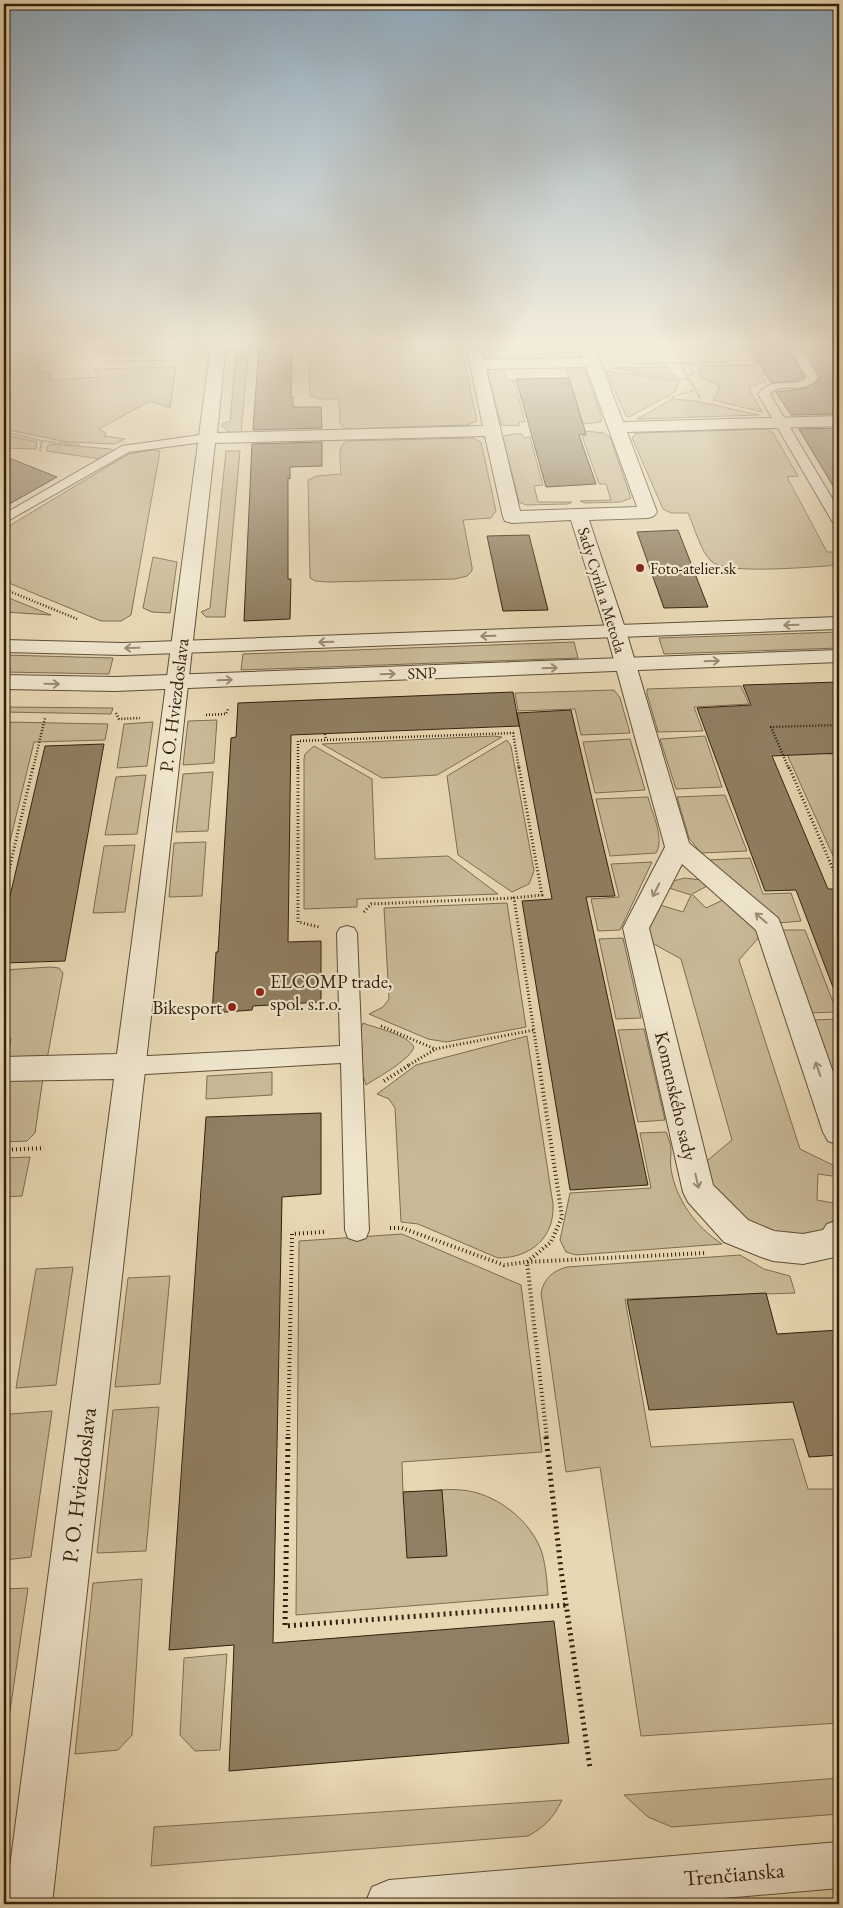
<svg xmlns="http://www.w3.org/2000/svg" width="843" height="1908" font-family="'EB Garamond',serif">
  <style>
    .green { fill: #c8b896; stroke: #7d6c51 }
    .building { fill: #907f62; stroke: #32200c }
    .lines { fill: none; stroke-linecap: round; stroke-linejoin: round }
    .service-casing { stroke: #5f4e36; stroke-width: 2 }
    .minor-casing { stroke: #5f4e36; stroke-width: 2 }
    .tertiary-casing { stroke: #5f4e36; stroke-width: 2 }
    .path-far4 { stroke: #32200c; stroke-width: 2; stroke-dasharray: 0.5 1; stroke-linecap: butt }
    .path-far3 { stroke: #32200c; stroke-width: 2.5; stroke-dasharray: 1 2; stroke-linecap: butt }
    .path-far2 { stroke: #32200c; stroke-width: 3; stroke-dasharray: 1 2.5; stroke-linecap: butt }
    .path-far1 { stroke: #32200c; stroke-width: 4; stroke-dasharray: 1 3; stroke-linecap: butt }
    .path { stroke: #32200c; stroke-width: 5; stroke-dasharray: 2 4; stroke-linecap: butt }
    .service { fill: #efe5cd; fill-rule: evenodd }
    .minor { fill: #efe5cd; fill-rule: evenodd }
    .tertiary { fill: #efe5cd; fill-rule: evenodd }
    .oneway { stroke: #9a8c76 }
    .poi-dot { fill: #8f2418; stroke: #efe5cd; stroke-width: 2 }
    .labels { text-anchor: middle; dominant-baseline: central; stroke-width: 4.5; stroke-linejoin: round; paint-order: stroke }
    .far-poi-label { font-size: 16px; fill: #32200c; stroke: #efe5cd; text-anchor: start }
    .far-street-label { font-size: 16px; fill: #32200c; stroke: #efe5cd }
    .street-label { font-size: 19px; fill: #32200c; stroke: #efe5cd }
    .poi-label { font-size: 19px; fill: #32200c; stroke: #efe5cd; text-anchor: start }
    .near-street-label { font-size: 22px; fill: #32200c; stroke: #efe5cd }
  </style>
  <rect width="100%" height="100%" fill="#e7d7b2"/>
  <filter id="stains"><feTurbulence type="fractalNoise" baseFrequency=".004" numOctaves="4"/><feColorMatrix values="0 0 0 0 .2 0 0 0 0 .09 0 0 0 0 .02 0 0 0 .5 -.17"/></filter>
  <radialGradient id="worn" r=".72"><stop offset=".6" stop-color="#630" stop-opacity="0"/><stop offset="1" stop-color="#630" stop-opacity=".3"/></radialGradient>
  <g class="green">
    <path d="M4,345H182V351L179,352L99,355L106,348L60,346L57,355H44L38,372H51L49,380L99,377L94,369L176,367L170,408L150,401L99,429L106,433L104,436L125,439L115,444L67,442L4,429Z"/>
    <path d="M237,345H249L241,434L229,432L222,426V424L230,421Z"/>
    <path d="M309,345H461L477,421L467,425L345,429L340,423L339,399H321L310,396Z"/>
    <path d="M481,345H577L581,358L486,360Z"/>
    <path d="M745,345H767L777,374H761L766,382L751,386L749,389L762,412L713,400L720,386L701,377L698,373L701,372L699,366L756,365Z"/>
    <path d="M580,365L585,369L602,418L601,422L583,424L563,379L570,378L565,366L504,368L507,380H514L525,422H519L520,425L518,426L501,425L487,369L489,368Z"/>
    <path d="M668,367L672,373L676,376L612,368Z"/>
    <path d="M606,371L679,381L675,392L629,417L626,416Z"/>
    <path d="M673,399L696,401L759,415L637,419Z"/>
    <path d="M768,429L773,433L798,476L787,477L827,552H839V563L828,566C806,567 725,575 711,561C701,552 694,526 688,513H671L663,509L632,438L635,434L640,433Z"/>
    <path d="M585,431L604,433L610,437L631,498L621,502L585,503L580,501L611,500L606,484H599L582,436L586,435Z"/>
    <path d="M514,434H522L524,438L530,437L543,485L534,486L538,502H572L568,504L526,505L519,502L503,439L504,436Z"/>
    <path d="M4,435L37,442L36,449L4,448Z"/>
    <path d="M473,438L481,442L496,511L491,518L463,520L472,567V571L467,576L455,579L329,582L315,581L310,578L308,480L317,476L341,474C341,463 336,447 347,441Z"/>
    <path d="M50,444L111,449L113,451L100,459L47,451V447Z"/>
    <path d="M152,450L160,451L131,615L121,621H101L4,581V529L120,459L129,454Z"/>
    <path d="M226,451H240L225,617H206L201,612L210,608Z"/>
    <path d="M153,557L177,562L170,613L152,612L143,608Z"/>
    <path d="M4,596L51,615L4,612Z"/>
    <path d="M839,632V648L664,654L659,638Z"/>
    <path d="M574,642L578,658L241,670L243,654Z"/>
    <path d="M4,655L113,658L109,674L4,672Z"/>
    <path d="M741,686L749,704L694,707L703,731L658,732L647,694V689Z"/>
    <path d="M614,690L620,698L630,733L581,735L575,709L518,711L515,693Z"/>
    <path d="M4,707L113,708L111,714L4,712Z"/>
    <path d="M217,720L214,763L183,765L188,721Z"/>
    <path d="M4,722L108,724L105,740L34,742L4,866Z"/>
    <path d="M153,722L147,766L117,768L124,724Z"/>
    <path d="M816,730L827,754H839V869L781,741Z"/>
    <path d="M494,736L502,737L437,775L382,778L322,744Z"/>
    <path d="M705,736L722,787L676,789L660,739Z"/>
    <path d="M630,739L645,790L595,793L583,742Z"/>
    <path d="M507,740L511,746L534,871L529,884L512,892L458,855L447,776Z"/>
    <path d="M314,746L372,779L375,859L448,856L498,894L357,899V907L304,909V759L305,754Z"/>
    <path d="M213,772L208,831L176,832L183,774Z"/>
    <path d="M146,775L137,834L105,835L116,777Z"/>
    <path d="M725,795L747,851L701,853L689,838L677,797Z"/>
    <path d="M648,797C652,813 665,839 656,853L610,856L596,799Z"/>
    <path d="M206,842L202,896L169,897L174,843Z"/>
    <path d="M135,845L125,912L93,913L104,846Z"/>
    <path d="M750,858L763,894L791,893L801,921L778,923L708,860Z"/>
    <path d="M652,862L620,930L598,931L591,899L619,897L611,864Z"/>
    <path d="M685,878L701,880L709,885L692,894L706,908L725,899L748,919L760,936L739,960L800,1149L839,1168V1177L818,1174L817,1200L839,1204V1215L824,1229L812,1235L786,1238L724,1209L702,1165L732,1140L681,959L645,939V932L657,904L683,912L691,895L666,887L673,881Z"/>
    <path d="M507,903L526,1027L446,1042L428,1039L369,1014L383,1007L389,999L384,908Z"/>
    <path d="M780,930H805L837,1012L810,1013Z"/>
    <path d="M623,938L641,1018L616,1019L599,939Z"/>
    <path d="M50,967L59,968L63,973L47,1059L7,1061L11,1039H4V970Z"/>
    <path d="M839,1019V1094L813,1020Z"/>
    <path d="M363,1023C376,1028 408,1035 414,1047C409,1061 378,1077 366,1085L363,1075L361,1029Z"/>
    <path d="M644,1029L665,1120L638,1122L618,1030Z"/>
    <path d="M527,1036L553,1204C555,1238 530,1258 498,1258L418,1224L401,1222L395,1108L389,1099L377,1094L416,1065Z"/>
    <path d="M272,1072V1095L206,1099L207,1076Z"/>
    <path d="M43,1078L35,1133L27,1141L4,1142V1087L6,1079Z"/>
    <path d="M666,1132C668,1137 671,1144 671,1150C671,1157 670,1162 671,1169C676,1200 696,1227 722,1244L576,1255L566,1252L560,1240L570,1193L651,1188L640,1133Z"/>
    <path d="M30,1157L22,1196L4,1197V1158Z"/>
    <path d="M402,1234L521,1285L542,1452L402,1462L403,1492C422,1493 442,1488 461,1490C495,1492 532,1521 542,1553C546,1567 547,1582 548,1595L296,1615L299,1241Z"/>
    <path d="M740,1255L764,1269L790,1276L795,1293L625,1299L651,1447L793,1439L808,1489H839V1723L641,1736L600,1467L566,1472L541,1293C544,1279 552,1271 567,1267Z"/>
    <path d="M73,1267L56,1385L16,1388L36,1269Z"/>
    <path d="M170,1276L160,1384L115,1387L128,1278Z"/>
    <path d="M159,1407L146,1551L97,1553L113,1410Z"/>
    <path d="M52,1411L31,1557L4,1560V1455L10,1414Z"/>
    <path d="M142,1579L132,1735L118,1750L75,1754L93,1583Z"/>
    <path d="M28,1588L4,1752V1589Z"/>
    <path d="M227,1654L220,1750L195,1751L180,1735L184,1658Z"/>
    <path d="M839,1778V1814L672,1827L648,1817L624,1795Z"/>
    <path d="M562,1800C554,1817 545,1827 528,1836L151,1866L154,1827Z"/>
  </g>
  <g class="building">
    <path d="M259,345H292L291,398L293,397V407H321L322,428L253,430Z"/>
    <path d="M748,345H785L805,377L796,381L771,383Z"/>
    <path d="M800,345H839V414L791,415L776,392L807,388L820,378Z"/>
    <path d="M569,378L586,434L579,435L596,484L546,487L516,379Z"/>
    <path d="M839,428V496L799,429Z"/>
    <path d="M322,442V466L290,467V479L288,478V579H291L290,619L244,621L252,444Z"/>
    <path d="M4,456L57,477L4,507Z"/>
    <path d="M678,530L708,607L664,608L637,532Z"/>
    <path d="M529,535L548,610L503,611L487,536Z"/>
    <path d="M839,682V753L772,756L828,889H839V995H836L796,890L765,891L697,708L751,705L743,685Z"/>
    <path d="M513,692L519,726L291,735L288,942L321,941V1002L253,1006L252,1010L212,1013L216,952H218L231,738L236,737L238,703Z"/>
    <path d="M571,710L615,896L586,897L648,1185L570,1190L522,901L552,899L517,713Z"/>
    <path d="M104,744L65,961L4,963V922L45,746Z"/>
    <path d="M321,1113V1194L282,1197L273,1643L554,1621L569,1743L229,1771L234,1645L169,1650L206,1117Z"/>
    <path d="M766,1293L777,1334L839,1330V1455L809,1457L793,1402L649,1410L627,1300Z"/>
    <path d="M442,1490L447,1556L407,1558L403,1492Z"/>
  </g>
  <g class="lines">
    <defs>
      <g id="service">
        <path d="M787,345H798L819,377C804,397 782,380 770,394L839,510V525L834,524L832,521L758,394C773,374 795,391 807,377Z"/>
        <path d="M207,434L213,438L211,441L129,452L4,523V514L122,446Z"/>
        <path d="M347,926L354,928L357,933L369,1230L366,1238L357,1241L348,1238L345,1230L341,1063L129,1075L121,1072L118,1066L121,1060L129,1057L340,1046L337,933L340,928Z"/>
      </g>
      <g id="minor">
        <path d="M211,345H226L217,433L483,426L466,345H481L484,360L583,358L579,345H594L623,422L839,416V426L627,432L657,512L654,516L648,518L589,520L626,631L689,843L778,918L781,925L839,1089V1145L828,1141L823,1132L756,930L682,864L649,928L713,1185L748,1220L774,1231L803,1234L823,1230L827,1224L839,1220V1256L803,1264L773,1261L761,1257L724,1242L688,1202L683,1192L623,928L665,847L606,631L571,520L512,523L505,521L503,517L485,436L215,443L52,1904H5L114,1079L4,1081V1057L117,1054ZM586,367L637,507L520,511L486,369Z"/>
        <path d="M839,1842V1888L655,1904H365L372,1887L389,1880Z"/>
      </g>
      <g id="tertiary">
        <path d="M839,617V629L123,655L4,652V640L123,643Z"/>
        <path d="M839,650V662L115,691L4,689V675L115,677Z"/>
      </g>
    </defs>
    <use href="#service" class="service-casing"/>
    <use href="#minor" class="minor-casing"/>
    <use href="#tertiary" class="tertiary-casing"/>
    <g class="path-far4">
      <path d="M100,362L182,360"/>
      <path d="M680,363L688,378"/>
      <path d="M633,364L729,362"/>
      <path d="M626,372L690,380L700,398"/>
      <path d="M687,376L694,374L689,363"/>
      <path d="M669,398L695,390"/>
      <path d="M4,432L42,441L80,445"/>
      <path d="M40,451L42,441"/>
    </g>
    <g class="path-far3">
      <path d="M4,589L77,619"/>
      <path d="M116,713L119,719L140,718"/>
      <path d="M206,715L226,714L228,709"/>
      <path d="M325,734L326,740"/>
      <path d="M33,769L45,718"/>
      <path d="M298,769V741L513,733L519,769"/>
      <path d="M789,769L771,727L839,725"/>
    </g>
    <g class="path-far2">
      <path d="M298,767V922L319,927"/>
      <path d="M519,767L542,895L514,898L539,1065"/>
      <path d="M789,767L839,883"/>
      <path d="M4,892L33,767"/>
      <path d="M364,912L371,904L514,898"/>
      <path d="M381,1026L435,1049L534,1030"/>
      <path d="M409,1065L434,1050"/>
    </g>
    <g class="path-far1">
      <path d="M539,1064L562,1217L551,1242L527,1262L547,1439"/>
      <path d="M384,1081L411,1064"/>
      <path d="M4,1150L44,1148"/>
      <path d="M390,1228H402L504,1265L527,1262L706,1253"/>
      <path d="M288,1439L292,1234L324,1232"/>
    </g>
    <g class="path">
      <path d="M288,1437L285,1626L567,1605"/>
      <path d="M546,1437L561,1570L590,1768"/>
    </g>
    <use href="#service" class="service"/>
    <use href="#minor" class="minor"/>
    <use href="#tertiary" class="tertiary"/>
  </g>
  <defs><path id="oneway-shaft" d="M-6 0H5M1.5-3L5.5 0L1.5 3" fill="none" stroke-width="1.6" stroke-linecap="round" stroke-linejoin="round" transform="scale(1.25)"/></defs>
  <g class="oneway">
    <use href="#oneway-shaft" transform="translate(791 625) rotate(178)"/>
    <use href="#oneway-shaft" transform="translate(488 636) rotate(178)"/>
    <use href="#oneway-shaft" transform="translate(326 642) rotate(178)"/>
    <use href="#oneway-shaft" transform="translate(132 648) rotate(179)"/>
    <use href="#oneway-shaft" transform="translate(712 661) rotate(-2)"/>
    <use href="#oneway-shaft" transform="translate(550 668) rotate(-2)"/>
    <use href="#oneway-shaft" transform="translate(388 674) rotate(-2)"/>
    <use href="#oneway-shaft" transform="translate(225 680) rotate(-2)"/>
    <use href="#oneway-shaft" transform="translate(52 684) rotate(1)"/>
    <use href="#oneway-shaft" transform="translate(656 890) rotate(117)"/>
    <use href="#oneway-shaft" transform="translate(761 918) rotate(-139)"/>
    <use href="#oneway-shaft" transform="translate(818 1069) rotate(-109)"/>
    <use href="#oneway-shaft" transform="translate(697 1181) rotate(77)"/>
  </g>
  <linearGradient id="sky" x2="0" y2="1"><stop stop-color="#8fa9bc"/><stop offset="0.56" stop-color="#f4eddc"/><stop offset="1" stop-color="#f4eddc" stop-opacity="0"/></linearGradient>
  <rect width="843" height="612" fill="url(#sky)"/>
  <g class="poi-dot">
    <circle cx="640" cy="568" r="5"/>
    <circle cx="260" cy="992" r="5"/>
    <circle cx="232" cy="1007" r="5"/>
  </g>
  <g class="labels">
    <g class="far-poi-label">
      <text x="650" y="568">Foto-atelier.sk</text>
    </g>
    <g class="far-street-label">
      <text transform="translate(602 590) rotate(73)">Sady Cyrila a Metoda</text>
      <text transform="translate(422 673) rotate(-2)">SNP</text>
    </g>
    <g class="street-label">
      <text transform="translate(174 705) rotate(-83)">P. O. Hviezdoslava</text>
      <text transform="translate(676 1096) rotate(77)">Komenského sady</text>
    </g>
    <g class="poi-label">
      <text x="270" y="981">ELCOMP trade,<tspan x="270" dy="22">spol. s.r.o.</tspan></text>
      <text x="222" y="1007" text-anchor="end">Bikesport</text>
    </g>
    <g class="near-street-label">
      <text transform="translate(79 1485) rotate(-83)">P. O. Hviezdoslava</text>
      <text transform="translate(734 1874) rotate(-5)">Trenčianska</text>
    </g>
  </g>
  <rect width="843" height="1908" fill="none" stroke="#e7d7b2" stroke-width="20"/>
  <rect x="5" y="5" width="833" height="1898" fill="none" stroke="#32200c" stroke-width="2.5"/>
  <rect x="10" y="10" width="823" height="1888" fill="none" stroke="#32200c"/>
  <rect width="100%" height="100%" filter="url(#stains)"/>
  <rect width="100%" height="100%" fill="url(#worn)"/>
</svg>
